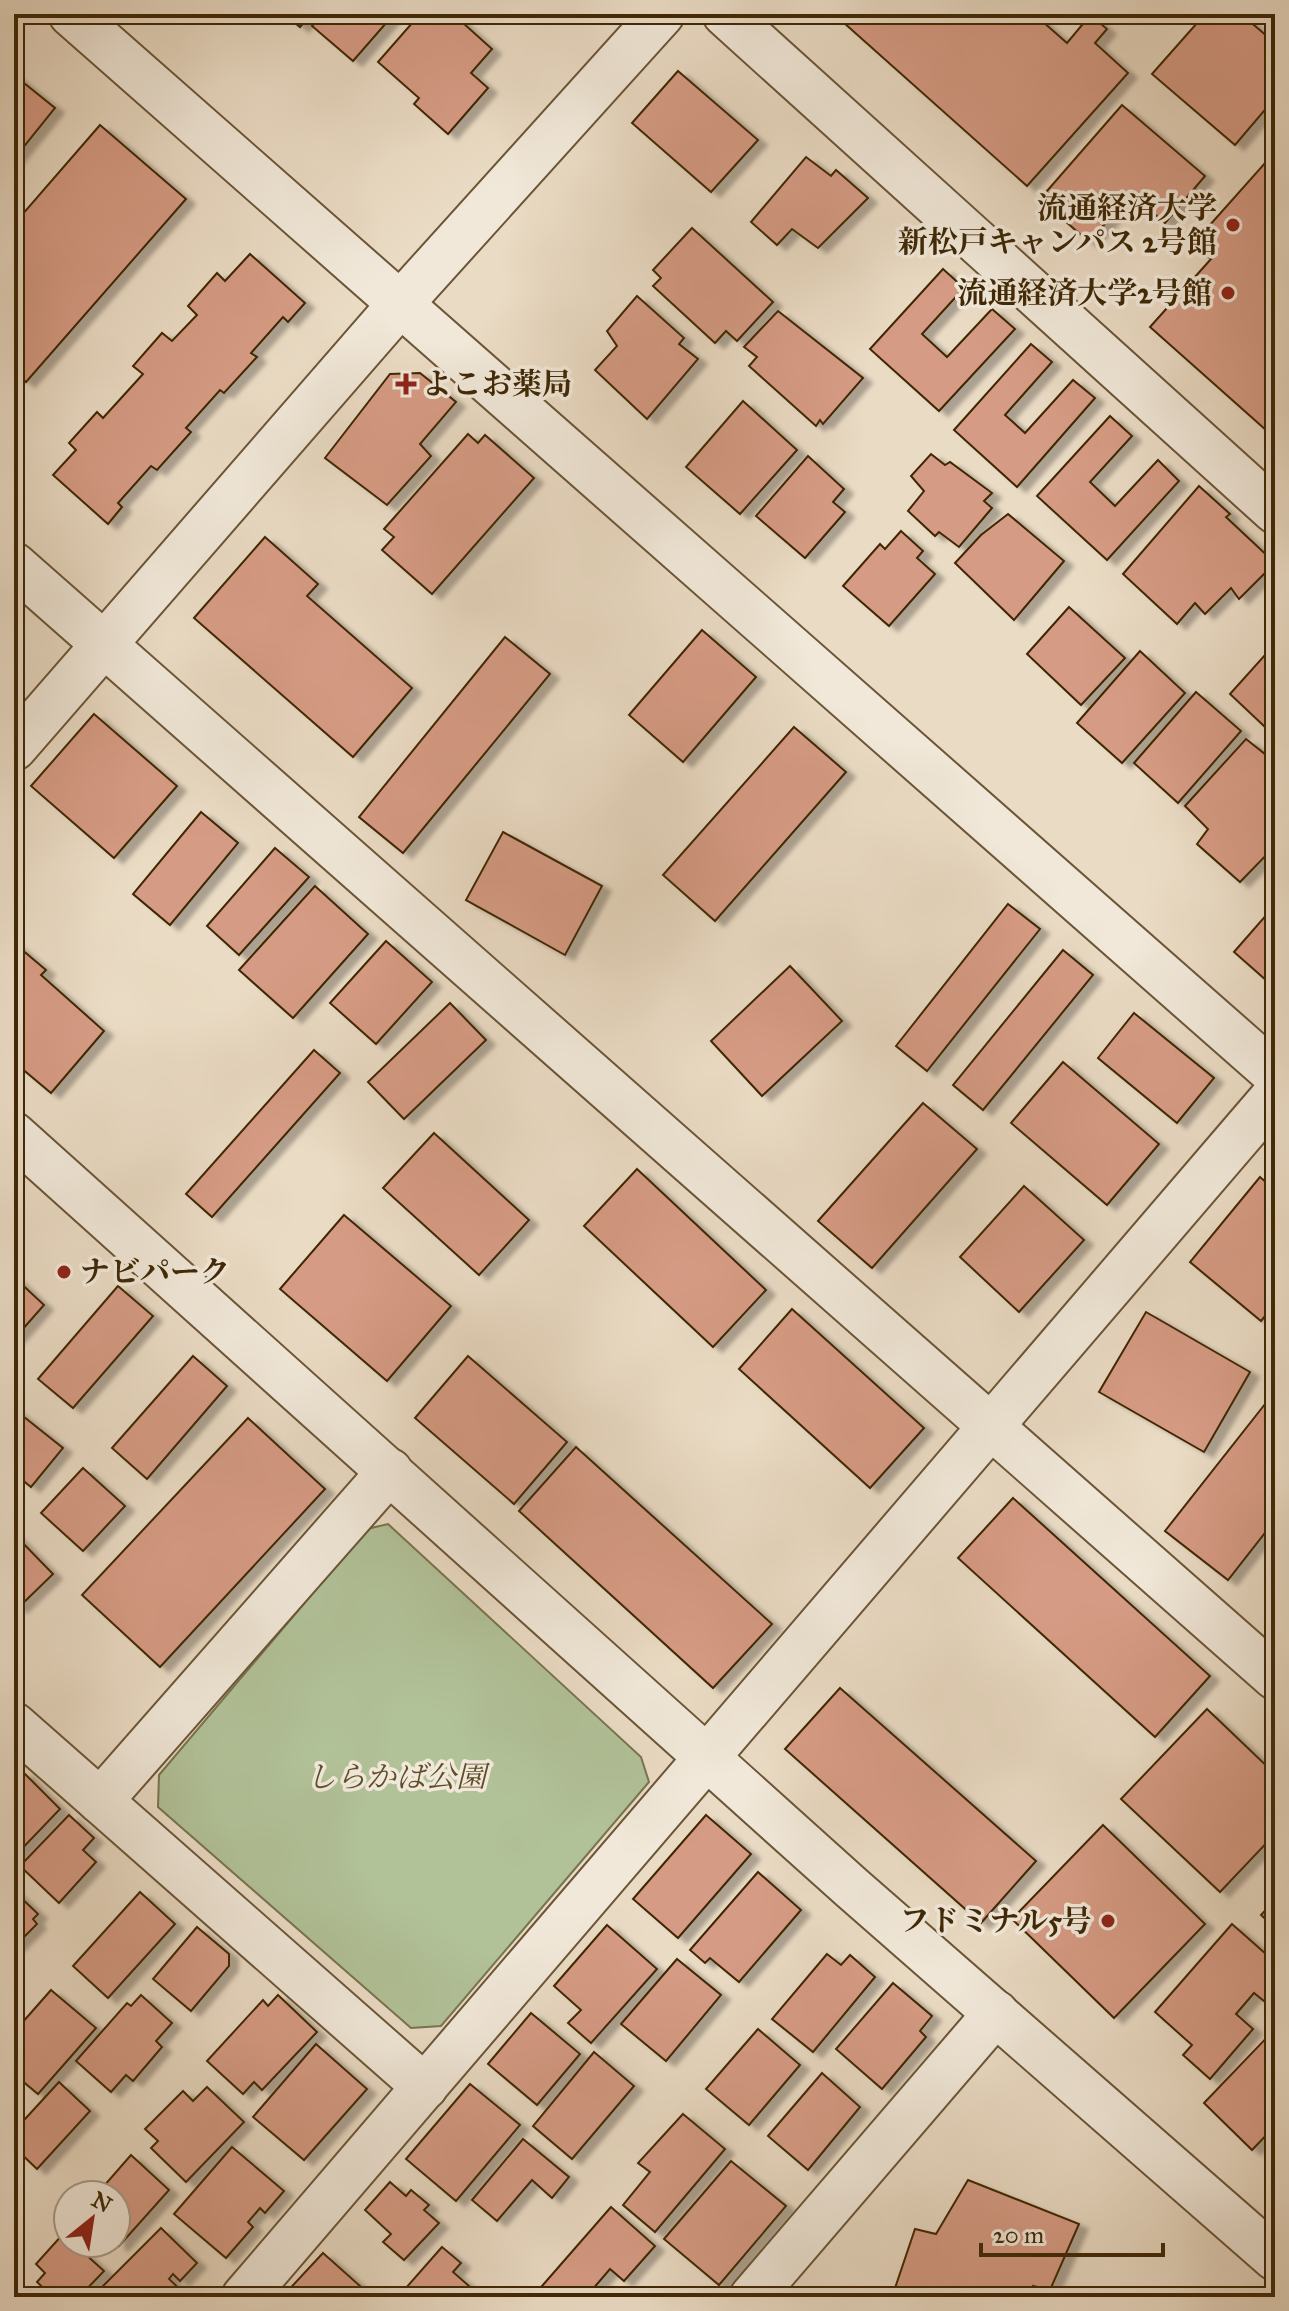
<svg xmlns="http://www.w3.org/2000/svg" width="1289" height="2311" font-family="'IM FELL Great Primer','Noto Serif JP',serif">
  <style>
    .green { fill: #b1c198; stroke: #78744f; stroke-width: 2 }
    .building { fill: #d69b84; stroke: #3f2806; stroke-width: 2; filter: url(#shadow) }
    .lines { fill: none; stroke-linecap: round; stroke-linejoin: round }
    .minor-casing { stroke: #6a5536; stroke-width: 48 }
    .minor { stroke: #f1e8d9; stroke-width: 44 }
    .poi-dot { fill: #8f2418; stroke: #f1e8d9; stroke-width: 3 }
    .labels { text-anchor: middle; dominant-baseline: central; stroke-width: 7; stroke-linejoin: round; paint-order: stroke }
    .poi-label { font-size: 30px; font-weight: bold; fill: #3f2806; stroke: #f1e8d9; text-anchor: end }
    .park-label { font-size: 30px; font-style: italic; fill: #5c4e2a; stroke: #f1e8d9 }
  </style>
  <defs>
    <filter id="shadow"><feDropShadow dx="9" dy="5" stdDeviation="2" flood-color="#0004"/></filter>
  </defs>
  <rect width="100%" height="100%" fill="#eadbc4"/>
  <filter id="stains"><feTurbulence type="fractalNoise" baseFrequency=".0025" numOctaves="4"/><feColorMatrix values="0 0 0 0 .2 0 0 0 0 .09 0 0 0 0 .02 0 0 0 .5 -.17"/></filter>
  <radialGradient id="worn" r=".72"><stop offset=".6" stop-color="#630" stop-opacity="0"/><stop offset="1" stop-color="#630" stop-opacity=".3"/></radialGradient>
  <path class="green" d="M388,1524L641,1757L649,1782L441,2026L411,2028L158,1807L159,1775L367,1529Z"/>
  <g class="building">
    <path d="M284,14H311L300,27Z"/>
    <path d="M323,14H394L353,61L312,26Z"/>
    <path d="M420,14H453L492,49L471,73L488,88L448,134L414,104L419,98L378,62Z"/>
    <path d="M834,14H1034L1067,43L1082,25L1069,14H1089L1107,29L1095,43L1128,73L1027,186Z"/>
    <path d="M1205,14H1241L1275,43V98L1235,145L1152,74Z"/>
    <path d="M678,71L758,140L711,192L632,123Z"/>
    <path d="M14,75L55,108L14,159Z"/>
    <path d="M1122,105L1205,176L1165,223L1131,194L1089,242L1040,199Z"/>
    <path d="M100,125L186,199L26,382L14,372V224Z"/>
    <path d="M1275,152V438L1150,327L1211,259L1193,244Z"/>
    <path d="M806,157L831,176L836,170L868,198L818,248L792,229L777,245L751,222Z"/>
    <path d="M692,228L773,302L737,341L726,331L715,343L653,286L661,278L653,270Z"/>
    <path d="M250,254L305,303L288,322L283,317L251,353L257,357L224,393L220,390L186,428L191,432L157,470L151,466L118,503L122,507L108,524L53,475L76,450L69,443L97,412L103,418L143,374L133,366L162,333L172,341L197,315L188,306L217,273L225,281Z"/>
    <path d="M943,269L964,288L922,334L947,357L992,309L1015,329L939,411L870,349Z"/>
    <path d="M637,296L684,338L679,344L698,359L647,419L595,370L617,346L607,331Z"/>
    <path d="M778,311L863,378L823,424L820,420L816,426L749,366L757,357L744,347Z"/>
    <path d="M1031,344L1052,362L1005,415L1025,433L1073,380L1095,398L1017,487L954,430Z"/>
    <path d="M420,373L456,402L420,444L431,456L387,505L325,458L390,374Z"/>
    <path d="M743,401L797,450L740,514L686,467Z"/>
    <path d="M1110,416L1132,436L1090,482L1115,506L1158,460L1179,481L1107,560L1037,496Z"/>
    <path d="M468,434L478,443L485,435L534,478L432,594L382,550L394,537L384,529Z"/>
    <path d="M931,454L945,465L950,462L992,493L984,501L992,508L959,547L939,532L935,536L908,511L924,491L911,476Z"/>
    <path d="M808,456L844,489L833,502L845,512L805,558L756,516Z"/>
    <path d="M1199,486L1230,514L1226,517L1275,563L1239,599L1231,588L1205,614L1195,603L1177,624L1123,574Z"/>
    <path d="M1008,514L1064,561L1014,620L955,563L981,535Z"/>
    <path d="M901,531L923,551L917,558L935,574L889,626L843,586L880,544L885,549Z"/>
    <path d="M265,537L318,584L307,596L412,688L353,757L194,618Z"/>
    <path d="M1069,607L1125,658L1081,705L1027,654Z"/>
    <path d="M702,630L756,677L683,762L629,715Z"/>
    <path d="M505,637L550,674L403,853L359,817Z"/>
    <path d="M1275,644V713L1264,726L1230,694Z"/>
    <path d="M1140,651L1185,693L1122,763L1077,723Z"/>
    <path d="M1196,692L1241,731L1178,803L1134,763Z"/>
    <path d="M94,714L177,786L114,858L31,786Z"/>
    <path d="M794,727L846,772L715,921L663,875Z"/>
    <path d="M1246,739L1275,762V846L1240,882L1197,844L1208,829L1185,806Z"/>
    <path d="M201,812L238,843L170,925L133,894Z"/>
    <path d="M503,832L602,886L565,955L466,900Z"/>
    <path d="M275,848L309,877L239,955L207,926Z"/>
    <path d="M315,886L368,934L293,1018L239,970Z"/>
    <path d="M1008,904L1040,929L927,1071L896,1046Z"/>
    <path d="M1275,905V988L1234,952Z"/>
    <path d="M386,941L432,982L376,1044L330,1003Z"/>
    <path d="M14,943L46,970L41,975L104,1031L51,1093L14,1062Z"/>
    <path d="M1063,950L1093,975L983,1110L953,1085Z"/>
    <path d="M790,966L842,1021L762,1096L711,1041Z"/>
    <path d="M450,1003L486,1040L404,1119L368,1082Z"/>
    <path d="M1134,1013L1214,1078L1177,1123L1098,1058Z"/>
    <path d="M314,1050L340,1073L212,1217L186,1194Z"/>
    <path d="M1063,1062L1159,1144L1107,1205L1011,1123Z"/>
    <path d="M923,1103L977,1149L872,1268L818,1221Z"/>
    <path d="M434,1133L529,1220L479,1275L383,1188Z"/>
    <path d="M637,1169L766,1290L713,1347L584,1226Z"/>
    <path d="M1260,1177L1275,1190V1304L1261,1321L1190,1262Z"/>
    <path d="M1024,1186L1084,1240L1019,1312L960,1257Z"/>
    <path d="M344,1215L451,1306L387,1381L280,1289Z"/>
    <path d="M14,1277L44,1305L14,1339Z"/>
    <path d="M118,1286L153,1316L73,1408L38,1379Z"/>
    <path d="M792,1309L924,1428L870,1488L739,1369Z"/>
    <path d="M1146,1312L1250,1372L1204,1452L1099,1392Z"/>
    <path d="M193,1356L227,1386L147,1479L112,1448Z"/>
    <path d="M468,1356L567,1442L514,1504L415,1418Z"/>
    <path d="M1269,1399L1275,1403V1520L1228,1580L1165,1531Z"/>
    <path d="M14,1409L63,1448L31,1487L14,1473Z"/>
    <path d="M248,1418L325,1489L160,1667L82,1595Z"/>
    <path d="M576,1447L772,1624L713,1688L519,1511Z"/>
    <path d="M83,1468L125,1506L83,1551L41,1513Z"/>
    <path d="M1013,1498L1210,1676L1155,1737L958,1558Z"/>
    <path d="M14,1534L53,1574L18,1608L14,1604Z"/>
    <path d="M840,1688L1036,1861L981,1923L785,1749Z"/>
    <path d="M1207,1709L1275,1774V1834L1220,1892L1121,1799Z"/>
    <path d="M23,1772L60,1809L14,1857V1781Z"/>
    <path d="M69,1815L94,1838L83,1850L96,1862L59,1903L20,1866Z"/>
    <path d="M706,1815L751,1854L678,1938L633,1899Z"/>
    <path d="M1103,1825L1205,1924L1114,2018L1012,1919Z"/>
    <path d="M758,1872L801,1910L739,1982L710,1958L705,1963L690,1950Z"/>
    <path d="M14,1891L38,1914L33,1919L37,1924L14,1947Z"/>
    <path d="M140,1892L175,1924L108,1998L73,1966Z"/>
    <path d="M1275,1900V1928L1261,1915Z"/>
    <path d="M1232,1924L1275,1962V2010L1254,1993L1236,2014L1253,2029L1210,2079L1183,2055L1192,2045L1155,2012Z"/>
    <path d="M607,1925L657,1969L591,2043L568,2023L581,2010L554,1986Z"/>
    <path d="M197,1927L229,1954V1966L191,2011L153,1979Z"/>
    <path d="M827,1954L841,1965L850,1955L875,1977L813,2052L772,2019Z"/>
    <path d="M677,1959L721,1995L666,2061L621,2024Z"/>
    <path d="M893,1983L932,2016L920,2031L926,2037L882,2089L836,2049Z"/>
    <path d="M51,1990L96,2028L38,2094L14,2074V2032Z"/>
    <path d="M141,1995L172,2023L156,2041L162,2047L133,2081L126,2075L111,2092L76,2061L127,2003L131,2006Z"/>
    <path d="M278,1995L317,2032L262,2090L254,2082L243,2094L207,2061L263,2000L268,2006Z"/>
    <path d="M531,2013L580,2054L537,2105L488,2064Z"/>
    <path d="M758,2029L800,2065L749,2125L706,2089Z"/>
    <path d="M1275,2029V2126L1252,2150L1204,2103Z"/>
    <path d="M316,2044L367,2089L304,2160L253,2117Z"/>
    <path d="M594,2052L634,2086L572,2159L533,2126Z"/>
    <path d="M822,2073L860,2107L808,2170L768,2136Z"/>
    <path d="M59,2082L90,2111L37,2169L14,2147V2131Z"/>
    <path d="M470,2084L520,2125L456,2201L406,2159Z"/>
    <path d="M207,2087L244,2122L186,2182L151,2148L158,2141L145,2129L183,2091L193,2101Z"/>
    <path d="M683,2114L725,2149L655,2232L623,2205L650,2172L638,2163Z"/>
    <path d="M523,2139L569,2177L552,2198L532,2180L497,2221L472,2200Z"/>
    <path d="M232,2147L284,2191L265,2213L260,2208L248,2222L253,2227L226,2258L174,2214Z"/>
    <path d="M131,2155L169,2190L119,2246L116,2243V2195H96Z"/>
    <path d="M731,2161L786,2206L719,2285L664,2239Z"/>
    <path d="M968,2180L1079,2224L1050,2290L1033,2286L1028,2297H892L915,2229L936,2234Z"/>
    <path d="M390,2182L406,2196L411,2190L429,2205L424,2210L439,2223L404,2260L383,2242L391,2234L365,2210Z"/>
    <path d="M611,2207L655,2246L624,2281L610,2269L586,2297H554L542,2286Z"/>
    <path d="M161,2228L197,2263L180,2281L173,2274L169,2279L187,2296L108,2297L100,2289Z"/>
    <path d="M63,2234L68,2239V2243H73L104,2271L79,2297L69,2295L53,2297L37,2282L45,2273L36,2264Z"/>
    <path d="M442,2247L461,2263L453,2272L469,2286L459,2297H398Z"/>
    <path d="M323,2253L360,2286L350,2297H282Z"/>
  </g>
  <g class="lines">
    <defs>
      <g id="minor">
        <path d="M71,14L1275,1074"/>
        <path d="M725,14L1275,511"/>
        <path d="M14,565L1275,1677"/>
        <path d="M14,748L401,303L662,14"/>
        <path d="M14,1135L852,1888L1275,2258"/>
        <path d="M14,1725L425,2087"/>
        <path d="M100,1801L390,1471"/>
        <path d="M244,2297L1275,1095"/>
        <path d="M752,2297L996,2013"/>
      </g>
    </defs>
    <use href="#minor" class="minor-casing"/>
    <use href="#minor" class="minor"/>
  </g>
  <g class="poi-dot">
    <circle cx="1233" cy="225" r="8"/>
    <circle cx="1228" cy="293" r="8"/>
    <path d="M402 372h8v8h8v8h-8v8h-8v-8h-8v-8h8z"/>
    <circle cx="64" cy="1272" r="8"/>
    <circle cx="1108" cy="1921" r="8"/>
  </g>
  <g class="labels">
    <g class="poi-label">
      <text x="1217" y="208">流通経済大学<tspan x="1217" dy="34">新松戸キャンパス 2号館</tspan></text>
      <text x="1212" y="293">流通経済大学2号館</text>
      <text x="422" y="384" text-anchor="start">よこお薬局</text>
      <text x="80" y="1272" text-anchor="start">ナビパーク</text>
      <text x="1092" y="1921">フドミナル5号</text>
    </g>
    <g class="park-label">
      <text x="396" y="1777">しらかば公園</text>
    </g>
  </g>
  <rect width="1289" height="2311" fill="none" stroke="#eadbc4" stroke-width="48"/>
  <rect x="16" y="16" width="1257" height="2279" fill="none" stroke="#3f2806" stroke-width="4"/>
  <rect x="24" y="24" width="1241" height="2263" fill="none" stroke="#3f2806" stroke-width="2"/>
  <g transform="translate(92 2219) rotate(30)"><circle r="38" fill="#f1e8d9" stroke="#aa9b85" stroke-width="2"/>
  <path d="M0-6L14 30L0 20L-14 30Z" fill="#8f2418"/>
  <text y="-12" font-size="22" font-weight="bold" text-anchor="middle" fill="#3f2806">N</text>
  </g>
  <path d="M981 2243v12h182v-12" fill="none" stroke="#3f2806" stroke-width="4"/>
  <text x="993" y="2243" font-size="24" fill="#3f2806" stroke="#f1e8d9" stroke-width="6" paint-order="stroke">20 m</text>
  <rect width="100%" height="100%" filter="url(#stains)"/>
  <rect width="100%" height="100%" fill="url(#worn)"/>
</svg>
